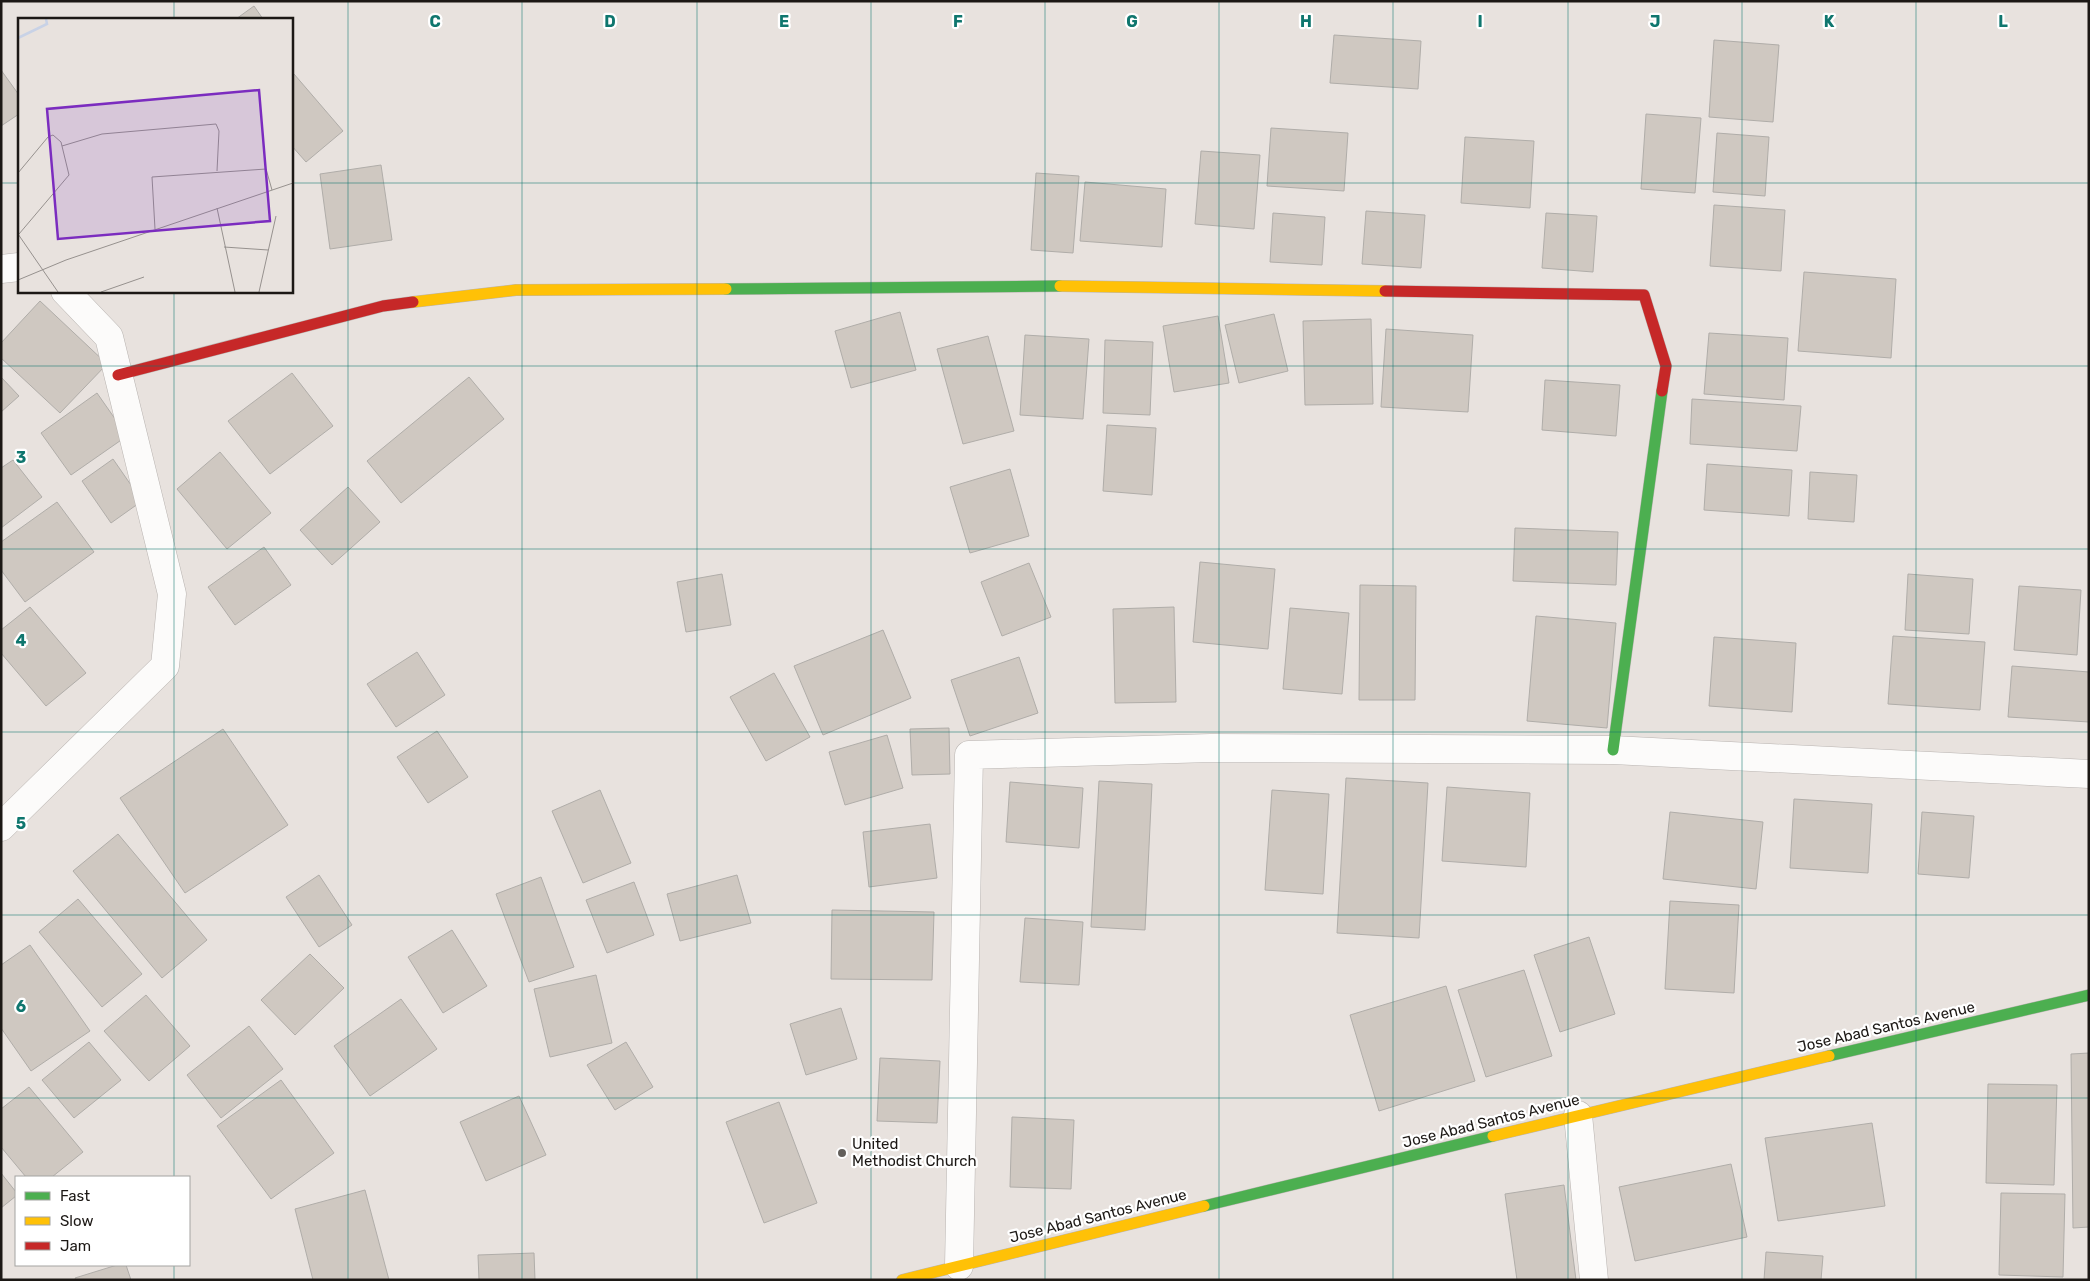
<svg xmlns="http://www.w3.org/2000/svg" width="2090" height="1281" font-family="Rubik,sans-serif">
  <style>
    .building { fill: #cfc8c1; stroke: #b0ada9 }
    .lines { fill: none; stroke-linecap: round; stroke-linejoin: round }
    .street-casing { stroke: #b9b4b1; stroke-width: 29 }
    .fast-casing { stroke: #b9b4b1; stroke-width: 12 }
    .slow-casing { stroke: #b9b4b1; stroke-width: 12 }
    .jam-casing { stroke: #b9b4b1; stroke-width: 12 }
    .street { stroke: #fcfbfa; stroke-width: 28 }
    .fast { stroke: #4caf50; stroke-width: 11 }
    .slow { stroke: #ffc107; stroke-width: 11 }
    .jam { stroke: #c62828; stroke-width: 11 }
    .grid { fill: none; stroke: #0f766e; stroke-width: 1; stroke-opacity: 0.55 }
    .poi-dot { fill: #635f5b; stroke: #fff; stroke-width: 2 }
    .labels { text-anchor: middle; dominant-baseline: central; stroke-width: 4.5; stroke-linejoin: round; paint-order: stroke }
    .street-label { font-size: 15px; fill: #1c1815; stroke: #fff }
    .poi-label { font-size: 15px; fill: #1c1815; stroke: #fff; text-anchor: start }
    .inset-river { fill: none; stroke: #c8d2e6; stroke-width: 2.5 }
    .inset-road { fill: none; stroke: #96918e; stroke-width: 1 }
    .view { fill: #7b2cbf; fill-opacity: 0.15; stroke: #7b2cbf; stroke-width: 2.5 }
    .inset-edge { fill: none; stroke: #1c1815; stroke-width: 2.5 }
    .grid-label { font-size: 16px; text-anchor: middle; font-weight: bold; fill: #0f766e; stroke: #fff; stroke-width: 4.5; stroke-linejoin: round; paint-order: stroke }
  </style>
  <rect width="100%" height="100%" fill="#e8e2de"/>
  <g class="building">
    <path d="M254,6L263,19H236Z"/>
    <path d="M1334,35L1421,41L1418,89L1330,83Z"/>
    <path d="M1714,40L1779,45L1773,122L1709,117Z"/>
    <path d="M1,70L19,95V114L1,126Z"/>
    <path d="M294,74L343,131L306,162L291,145V76Z"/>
    <path d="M1646,114L1701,118L1695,193L1641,189Z"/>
    <path d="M1271,128L1348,133L1344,191L1267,186Z"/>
    <path d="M1717,133L1769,137L1765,196L1713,192Z"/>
    <path d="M1465,137L1534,141L1530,208L1461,203Z"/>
    <path d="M1201,151L1260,155L1254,229L1195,224Z"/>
    <path d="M381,165L392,240L330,249L320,174Z"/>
    <path d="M1036,173L1079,176L1073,253L1031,250Z"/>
    <path d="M1085,182L1166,189L1162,247L1080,241Z"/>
    <path d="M1714,205L1785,210L1781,271L1710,266Z"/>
    <path d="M1366,211L1425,215L1421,268L1362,264Z"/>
    <path d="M1273,213L1325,217L1322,265L1270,262Z"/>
    <path d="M1546,213L1597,216L1593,272L1542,268Z"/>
    <path d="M1804,272L1896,279L1891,358L1798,351Z"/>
    <path d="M40,301L107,364L60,413L1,358V343Z"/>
    <path d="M900,312L916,370L851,388L835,331Z"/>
    <path d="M1274,314L1288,371L1239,383L1225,325Z"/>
    <path d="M1218,316L1229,383L1174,392L1163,326Z"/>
    <path d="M1371,319L1373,404L1305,405L1303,321Z"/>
    <path d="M1386,329L1473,335L1468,412L1381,407Z"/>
    <path d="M1709,333L1788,338L1784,400L1704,394Z"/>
    <path d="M1025,335L1089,339L1083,419L1020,415Z"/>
    <path d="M988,336L1014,431L963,444L937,349Z"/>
    <path d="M1105,340L1153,342L1150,415L1103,413Z"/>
    <path d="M292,373L333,426L270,474L228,421Z"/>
    <path d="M1,377L19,396L1,412Z"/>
    <path d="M469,377L504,419L401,503L367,461Z"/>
    <path d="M1545,380L1620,385L1616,436L1542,430Z"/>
    <path d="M97,393L127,436L71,475L41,433Z"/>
    <path d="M1692,399L1801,406L1797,451L1690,444Z"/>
    <path d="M1107,425L1156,428L1152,495L1103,491Z"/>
    <path d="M220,452L271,513L227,549L177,489Z"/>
    <path d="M113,459L142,501L111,523L82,481Z"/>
    <path d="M13,460L42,497L1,528V468Z"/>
    <path d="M1707,464L1792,470L1789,516L1704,510Z"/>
    <path d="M1010,469L1029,536L970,553L950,487Z"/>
    <path d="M1810,472L1857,475L1854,522L1808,519Z"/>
    <path d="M348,487L380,522L332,565L300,530Z"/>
    <path d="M57,502L94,552L25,602L1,570V542Z"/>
    <path d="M1515,528L1618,532L1616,585L1513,581Z"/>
    <path d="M264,547L291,585L235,625L208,587Z"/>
    <path d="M1200,562L1275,569L1268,649L1193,642Z"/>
    <path d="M1029,563L1051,617L1002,636L981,582Z"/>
    <path d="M722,574L731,625L686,632L677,582Z"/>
    <path d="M1908,574L1973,579L1969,634L1905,630Z"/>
    <path d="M1360,585L1416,586L1415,700H1359Z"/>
    <path d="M2019,586L2081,590L2077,655L2014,650Z"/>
    <path d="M30,607L86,673L46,706L1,653V630Z"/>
    <path d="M1174,607L1176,702L1115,703L1113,609Z"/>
    <path d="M1290,608L1349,613L1342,694L1283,689Z"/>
    <path d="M1536,616L1616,623L1607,728L1527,721Z"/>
    <path d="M883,630L911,698L823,735L794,666Z"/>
    <path d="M1893,636L1985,642L1980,710L1888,704Z"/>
    <path d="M1714,637L1796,643L1792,712L1709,706Z"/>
    <path d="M417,652L445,695L396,727L367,684Z"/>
    <path d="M1019,657L1038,713L970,736L951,680Z"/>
    <path d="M2012,666L2089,672V722L2008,717Z"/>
    <path d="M774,673L810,737L766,761L730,697Z"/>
    <path d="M949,728L950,774L912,775L910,729Z"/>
    <path d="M223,729L288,825L185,893L120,798Z"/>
    <path d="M437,731L468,777L428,803L397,757Z"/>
    <path d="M887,735L903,788L845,805L829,752Z"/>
    <path d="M1346,778L1428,783L1419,938L1337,933Z"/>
    <path d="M1099,781L1152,784L1145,930L1091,927Z"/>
    <path d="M1010,782L1083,788L1079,848L1006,842Z"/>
    <path d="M1447,787L1530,793L1526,867L1442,861Z"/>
    <path d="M600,790L631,863L583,883L552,811Z"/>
    <path d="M1272,790L1329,794L1323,894L1265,890Z"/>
    <path d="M1794,799L1872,804L1868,873L1790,868Z"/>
    <path d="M1670,812L1763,822L1756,889L1663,879Z"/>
    <path d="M1922,812L1974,816L1969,878L1918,874Z"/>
    <path d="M930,824L937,878L869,887L863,832Z"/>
    <path d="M118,834L207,940L162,978L73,871Z"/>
    <path d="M319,875L352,925L319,947L286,897Z"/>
    <path d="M737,875L751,923L680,941L667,894Z"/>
    <path d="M541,877L574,967L529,982L496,894Z"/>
    <path d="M634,882L654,935L607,953L586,900Z"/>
    <path d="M78,899L142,974L102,1007L39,932Z"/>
    <path d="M1670,901L1739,905L1734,993L1665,989Z"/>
    <path d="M832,910L934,912L932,980L831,979Z"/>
    <path d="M1025,918L1083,922L1079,985L1020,982Z"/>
    <path d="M452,930L487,986L443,1013L408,957Z"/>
    <path d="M1589,937L1615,1014L1560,1032L1534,955Z"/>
    <path d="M30,945L90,1031L31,1071L1,1028V965Z"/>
    <path d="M310,954L344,988L295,1035L261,1000Z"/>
    <path d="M1524,970L1552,1056L1486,1077L1458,990Z"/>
    <path d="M596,975L612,1043L550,1057L534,989Z"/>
    <path d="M1446,986L1475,1081L1379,1111L1350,1015Z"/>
    <path d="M146,995L190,1046L149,1081L104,1031Z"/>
    <path d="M401,999L437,1049L370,1096L334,1046Z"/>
    <path d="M841,1008L857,1059L806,1075L790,1024Z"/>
    <path d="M249,1026L283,1069L221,1118L187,1075Z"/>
    <path d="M89,1042L121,1080L74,1118L42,1080Z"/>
    <path d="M626,1042L653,1087L615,1110L587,1065Z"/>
    <path d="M2089,1053V1227L2073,1228L2071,1054Z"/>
    <path d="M880,1058L940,1061L937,1123L877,1121Z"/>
    <path d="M281,1080L334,1153L271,1199L217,1126Z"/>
    <path d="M1988,1084L2057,1085L2054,1185L1986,1183Z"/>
    <path d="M29,1087L83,1152L52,1177H26L1,1147V1109Z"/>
    <path d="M519,1096L546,1155L486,1181L460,1122Z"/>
    <path d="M779,1102L817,1203L764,1223L726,1122Z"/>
    <path d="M1012,1117L1074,1120L1071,1189L1010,1187Z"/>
    <path d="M1872,1123L1885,1206L1778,1221L1765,1138Z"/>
    <path d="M1731,1164L1747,1237L1635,1261L1619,1187Z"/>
    <path d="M1,1173L16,1192V1196L1,1208Z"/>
    <path d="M1564,1185L1576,1280H1517L1505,1194Z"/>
    <path d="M365,1190L389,1280H313L295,1209Z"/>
    <path d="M2001,1193L2065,1194L2063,1277L1999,1275Z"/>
    <path d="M1766,1252L1823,1256L1821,1280H1764Z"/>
    <path d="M534,1253L535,1280H479L478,1255Z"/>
    <path d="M117,1265H126L131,1280H76L75,1278Z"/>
  </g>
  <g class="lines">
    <defs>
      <g id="street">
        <path d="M1,269L19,267"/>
        <path d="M1,827L165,666L172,594L109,337L65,291"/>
        <path d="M1578,1115L1594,1280"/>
        <path d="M959,1266L969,755L1211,748L1613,750L2089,774"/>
      </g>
      <g id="fast">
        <path d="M726,289L1060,286"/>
        <path d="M1613,750L1662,391"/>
        <path d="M1829,1056L2089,995"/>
        <path d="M1204,1206L1493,1136"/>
      </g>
      <g id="slow">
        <path d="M1060,286L1385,291"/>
        <path d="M413,302L516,290L726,289"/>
        <path d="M1493,1136L1829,1056"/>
        <path d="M902,1280L1204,1206"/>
      </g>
      <g id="jam">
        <path d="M1385,291L1644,295L1666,366L1662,391"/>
        <path d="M118,375L383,306L413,302"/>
      </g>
    </defs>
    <use href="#street" class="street-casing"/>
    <use href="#fast" class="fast-casing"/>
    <use href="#slow" class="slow-casing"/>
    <use href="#jam" class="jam-casing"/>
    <use href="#street" class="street"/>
    <use href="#fast" class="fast"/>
    <use href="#slow" class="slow"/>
    <use href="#jam" class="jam"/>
  </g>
  <path class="grid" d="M174,1V19M348,1V1280M522,1V1280M697,1V1280M871,1V1280M1045,1V1280M1219,1V1280M1393,1V1280M1568,1V1280M1742,1V1280M1916,1V1280M1,183H19M291,183H2089M174,291V1177M1,366H2089M1,549H2089M1,732H2089M1,915H2089M1,1098H2089M174,1265V1280"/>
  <circle class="poi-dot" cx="842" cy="1153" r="5"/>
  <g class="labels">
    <g class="street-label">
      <text transform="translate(1886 1027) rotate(-13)">Jose Abad Santos Avenue</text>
      <text transform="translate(1491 1121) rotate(-14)">Jose Abad Santos Avenue</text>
      <text transform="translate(1098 1216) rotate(-14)">Jose Abad Santos Avenue</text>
    </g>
    <g class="poi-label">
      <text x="852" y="1144">United<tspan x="852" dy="17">Methodist Church</tspan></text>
    </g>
  </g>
  <g transform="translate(18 18)">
    <rect width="275" height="275" fill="#e8e2de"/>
    <path class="inset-river" d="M0,20L29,6L28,1"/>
    <path class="inset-road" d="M44,128L84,116L198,106L201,113L199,153M0,155L30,119L35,117L43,124L51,157L1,216M199,190L217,274M137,211L134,159L248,151L254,172M0,216L40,274M206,229L250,232M0,262L48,242L275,165M83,274L126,259M241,274L258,198"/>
    <path class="view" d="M241,72L252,203L40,221L29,91Z"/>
    <rect width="275" height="275" class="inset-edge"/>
  </g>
  <g class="grid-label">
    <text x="435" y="27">C</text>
    <text x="610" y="27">D</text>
    <text x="784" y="27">E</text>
    <text x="958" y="27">F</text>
    <text x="1132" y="27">G</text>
    <text x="1306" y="27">H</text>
    <text x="1480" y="27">I</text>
    <text x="1655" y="27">J</text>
    <text x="1829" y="27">K</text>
    <text x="2003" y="27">L</text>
    <text x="21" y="463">3</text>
    <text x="21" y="646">4</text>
    <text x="21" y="829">5</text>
    <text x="21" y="1012">6</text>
  </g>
  <rect width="2090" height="1281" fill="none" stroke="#1c1815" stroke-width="5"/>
  <rect x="15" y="1176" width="175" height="90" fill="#ffffff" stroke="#a4a3a1"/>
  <rect x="25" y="1192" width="25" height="8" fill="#4caf50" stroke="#a4a3a1"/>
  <text x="60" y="1201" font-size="15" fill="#1c1815">Fast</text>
  <rect x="25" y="1217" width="25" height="8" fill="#ffc107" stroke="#a4a3a1"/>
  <text x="60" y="1226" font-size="15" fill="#1c1815">Slow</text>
  <rect x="25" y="1242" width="25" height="8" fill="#c62828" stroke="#a4a3a1"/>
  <text x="60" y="1251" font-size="15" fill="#1c1815">Jam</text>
</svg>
